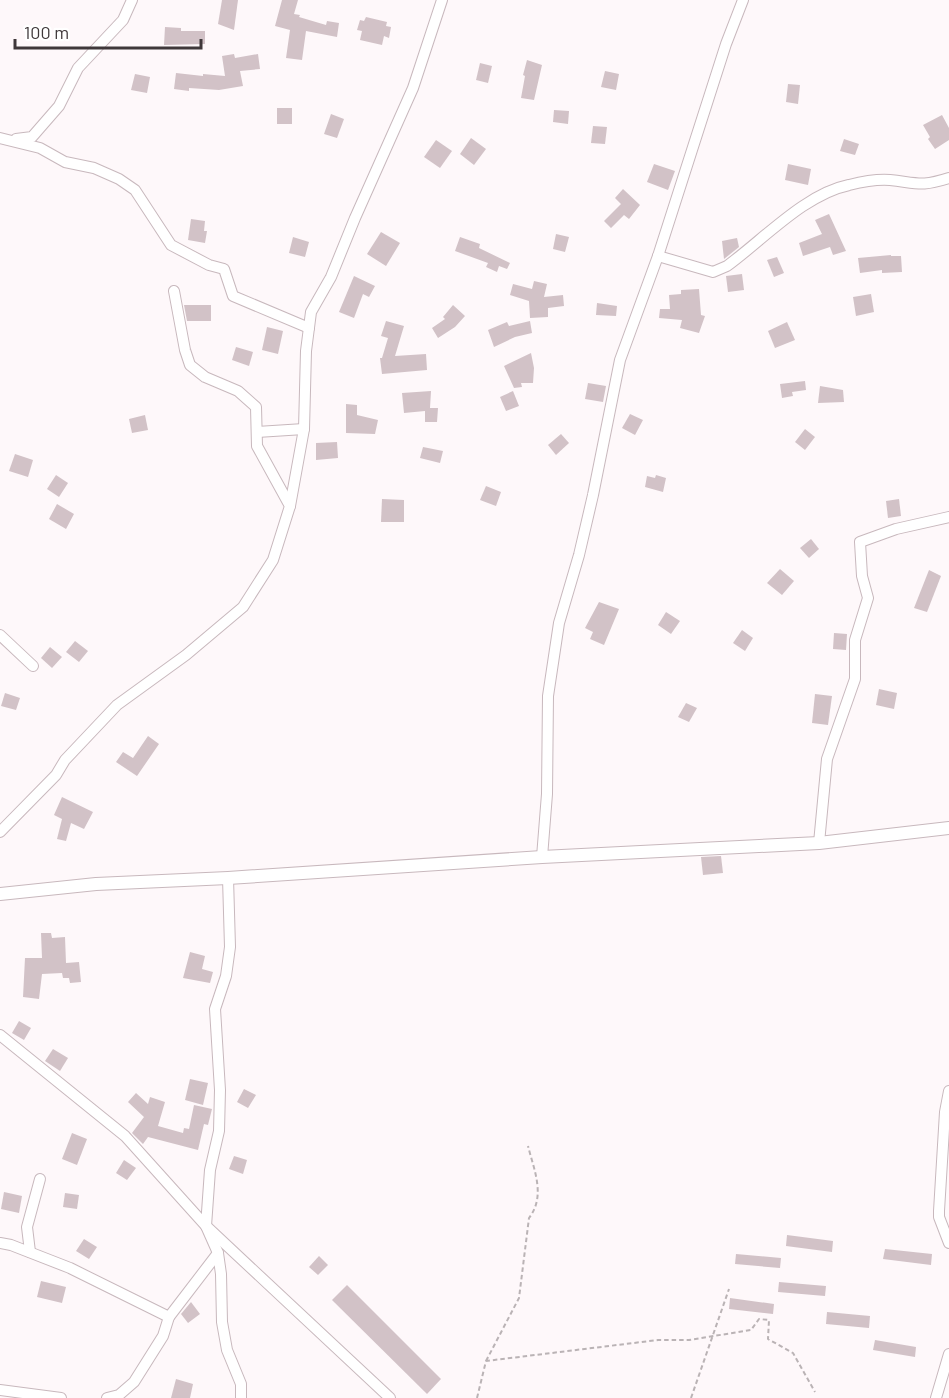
<svg xmlns="http://www.w3.org/2000/svg" width="949" height="1398" font-family="Barlow,sans-serif">
  <style>
    .building { fill: #d2c2c7 }
    .lines { fill: none; stroke-linecap: round; stroke-linejoin: round }
    .minor-casing { stroke: #c8b8bd; stroke-width: 12 }
    .tertiary-casing { stroke: #c8b8bd; stroke-width: 14 }
    .path { stroke: #bab3b5; stroke-width: 2; stroke-dasharray: 4.5 3; stroke-linecap: butt }
    .minor { stroke: #fff; stroke-width: 10 }
    .tertiary { stroke: #fff; stroke-width: 12 }
  </style>
  <rect width="100%" height="100%" fill="#fef8fa"/>
  <g class="building">
    <path d="M222,0H238L234,30L218,24Z"/>
    <path d="M282,0H298L294,14L300,15L299,17L326,25L327,21L339,23L337,37L306,31L302,60L286,58L290,30L275,26Z"/>
    <path d="M366,17L387,22L386,26L391,27L389,38L384,36L382,45L360,40L362,31L357,30L360,20L364,21Z"/>
    <path d="M165,27L181,28V31H205V44L164,45Z"/>
    <path d="M234,54L235,58L258,54L260,69L240,71L243,86L219,90L189,88V91L174,89L176,73L203,76V74L225,76L222,56Z"/>
    <path d="M527,60L542,65L534,100L521,98L525,76L523,75Z"/>
    <path d="M480,63L492,66L488,83L476,80Z"/>
    <path d="M605,71L619,74L616,90L601,87Z"/>
    <path d="M135,74L150,77L147,93L131,90Z"/>
    <path d="M788,84L800,85L798,104L786,102Z"/>
    <rect x="277" y="108" width="15" height="16"/>
    <path d="M554,110L569,111L568,124L553,122Z"/>
    <path d="M331,114L344,119L337,138L324,134Z"/>
    <path d="M942,115L949,128V140L935,149L928,139L930,137L923,125Z"/>
    <path d="M593,126L607,127L605,144L591,143Z"/>
    <path d="M471,138L486,149L474,165L460,154Z"/>
    <path d="M844,139L859,144L855,155L840,151Z"/>
    <path d="M436,140L452,151L440,168L424,157Z"/>
    <path d="M654,164L675,171L668,190L647,182Z"/>
    <path d="M788,164L811,169L808,185L785,180Z"/>
    <path d="M623,189L640,205L629,219L624,215L611,228L604,221L621,204L615,198Z"/>
    <path d="M829,214L846,251L833,255L830,247L803,256L799,243L822,234L815,220Z"/>
    <path d="M191,219L205,221L204,231H207L205,243L188,240Z"/>
    <path d="M381,232L400,243L386,266L367,254Z"/>
    <path d="M556,234L569,237L565,252L553,249Z"/>
    <path d="M293,237L309,242L305,257L289,253Z"/>
    <path d="M460,237L480,244L479,248L510,263L507,269L499,266L497,272L486,267L488,263L455,251Z"/>
    <path d="M737,238L739,247L724,259L722,241Z"/>
    <path d="M891,255V256H901L902,272L882,273V270L860,273L858,258Z"/>
    <path d="M777,257L784,273L774,277L767,260Z"/>
    <path d="M742,274L744,290L728,292L726,276Z"/>
    <path d="M354,276L375,286L369,297L363,294L354,318L339,312Z"/>
    <path d="M534,281L547,284L544,297L563,295L564,306L548,308V317L530,318L529,301L510,295L513,284L532,289Z"/>
    <path d="M699,289L701,315L705,316L699,333L680,328L682,320L659,318L660,309H670L669,295L681,294V290Z"/>
    <path d="M871,294L874,312L856,316L853,297Z"/>
    <path d="M597,303L617,306L616,316L596,315Z"/>
    <path d="M184,305H211V321H187Z"/>
    <path d="M453,305L465,316L455,327L438,338L432,328L445,319L443,317Z"/>
    <path d="M386,321L404,326L395,356L426,354L427,370L382,374L380,358H382L388,338L381,336Z"/>
    <path d="M530,321L532,333L515,337L494,347L488,330L507,322L509,326Z"/>
    <path d="M787,322L795,340L775,348L768,331Z"/>
    <path d="M267,327L283,331L278,354L262,350Z"/>
    <path d="M236,347L253,352L249,366L232,360Z"/>
    <path d="M531,353L534,368L533,383H521L522,387L514,388L504,366Z"/>
    <path d="M805,381L806,390L792,392L793,396L782,398L780,384Z"/>
    <path d="M588,383L606,386L603,402L585,399Z"/>
    <path d="M820,386L843,390L844,402L818,403Z"/>
    <path d="M431,391L430,408H438L437,422H425V411L404,413L402,393Z"/>
    <path d="M513,391L519,406L506,411L500,397Z"/>
    <path d="M346,404L357,405V415L378,420L375,434L346,433Z"/>
    <path d="M630,414L643,420L635,435L622,428Z"/>
    <path d="M145,415L148,430L132,433L129,419Z"/>
    <path d="M805,429L815,437L805,450L795,442Z"/>
    <path d="M561,434L569,443L556,455L548,445Z"/>
    <path d="M337,442L338,458L316,460V443Z"/>
    <path d="M423,447L443,451L440,463L420,458Z"/>
    <path d="M15,454L33,460L28,477L9,471Z"/>
    <path d="M56,475L68,483L59,497L47,489Z"/>
    <path d="M656,475L666,478L663,492L645,487L647,476L655,478Z"/>
    <path d="M486,486L501,492L496,506L480,500Z"/>
    <path d="M382,499L404,500V522H381Z"/>
    <path d="M899,499L901,516L888,518L886,501Z"/>
    <path d="M57,504L74,514L66,529L49,519Z"/>
    <path d="M811,539L819,549L809,558L800,548Z"/>
    <path d="M780,569L794,581L782,595L767,583Z"/>
    <path d="M929,570L941,576L927,612L914,608Z"/>
    <path d="M599,602L619,609L604,645L590,639L593,632L585,628Z"/>
    <path d="M666,612L680,621L671,634L658,625Z"/>
    <path d="M742,630L753,638L745,651L733,643Z"/>
    <path d="M834,633L847,634L846,650L833,649Z"/>
    <path d="M75,641L88,651L79,662L66,652Z"/>
    <path d="M50,647L62,657L52,668L41,658Z"/>
    <path d="M879,689L897,693L894,709L876,705Z"/>
    <path d="M5,693L20,698L16,710L1,706Z"/>
    <path d="M815,694L832,696L828,725L812,723Z"/>
    <path d="M686,703L697,708L689,722L678,717Z"/>
    <path d="M148,736L159,744L137,776L116,762L123,752L133,758Z"/>
    <path d="M62,797L93,812L84,829L71,823L66,841L57,839L62,819L54,815Z"/>
    <path d="M721,856L723,873L703,875L701,857Z"/>
    <path d="M41,933H51L52,938L65,937L66,963L79,962L81,982L70,983L69,978H63L62,973L42,974L39,999L23,997L25,958H42Z"/>
    <path d="M190,952L205,956L202,969L213,972L210,983L183,978Z"/>
    <path d="M19,1021L31,1028L24,1040L12,1033Z"/>
    <path d="M53,1049L68,1058L60,1071L45,1061Z"/>
    <path d="M190,1079L208,1083L203,1105L185,1100Z"/>
    <path d="M244,1089L256,1095L248,1108L237,1102Z"/>
    <path d="M136,1093L148,1104L150,1097L165,1102L158,1126L183,1133L184,1128L189,1129L194,1105L212,1109L208,1125L204,1124L198,1150L148,1137L143,1144L132,1133L144,1117L128,1102Z"/>
    <path d="M72,1133L87,1139L77,1165L62,1159Z"/>
    <path d="M234,1156L247,1160L243,1174L229,1169Z"/>
    <path d="M124,1160L136,1168L127,1180L116,1173Z"/>
    <path d="M4,1192L22,1196L19,1213L1,1209Z"/>
    <path d="M65,1193L79,1195L77,1209L63,1207Z"/>
    <path d="M787,1235L833,1241L832,1252L786,1246Z"/>
    <path d="M84,1239L97,1247L89,1259L76,1251Z"/>
    <path d="M885,1249L932,1254L931,1265L883,1259Z"/>
    <path d="M736,1254L781,1258L780,1268L735,1264Z"/>
    <path d="M319,1256L328,1265L318,1275L309,1267Z"/>
    <path d="M41,1281L66,1287L62,1303L37,1297Z"/>
    <path d="M779,1282L826,1286L825,1296L778,1292Z"/>
    <path d="M347,1285L441,1379L427,1394L332,1300Z"/>
    <path d="M730,1298L774,1304L773,1314L729,1309Z"/>
    <path d="M191,1302L200,1314L188,1323L181,1314Z"/>
    <path d="M827,1312L870,1316L869,1328L826,1324Z"/>
    <path d="M875,1340L916,1347L915,1357L873,1350Z"/>
    <path d="M176,1379L193,1384L190,1398H171Z"/>
  </g>
  <g class="lines">
    <defs>
      <g id="minor">
        <path d="M0,138L40,148L65,162L94,168L119,179L135,190L171,245L209,265L224,269L233,296L309,328"/>
        <path d="M16,139L32,137L59,106L78,68L123,20L132,0"/>
        <path d="M658,256L713,272L727,266C764,239 805,194 849,185C861,182 878,179 890,180C918,183 921,187 949,178"/>
        <path d="M257,432L304,429"/>
        <path d="M290,506L304,429L306,351L311,312L331,277L355,218L413,88L442,0"/>
        <path d="M0,635L33,666"/>
        <path d="M0,832L56,775L65,760L117,705L186,655L243,607L273,560L290,506L257,446L256,407L238,391L205,377L190,365L185,350L174,291"/>
        <path d="M819,843L827,759L855,679V640L868,598L862,576L860,542L896,529L949,517"/>
        <path d="M542,857L547,794L548,696L559,623L579,555L593,495L620,360L658,256L726,44L743,0"/>
        <path d="M228,878L230,947L226,976L215,1009L220,1090L219,1131L210,1170L206,1226L218,1253L221,1274L222,1322L227,1350L241,1384V1398"/>
        <path d="M0,1035L125,1136L206,1226L390,1398"/>
        <path d="M949,1091L945,1112L939,1211V1217L949,1243"/>
        <path d="M0,1243L11,1245L70,1268L169,1317"/>
        <path d="M30,1252L27,1227L40,1179"/>
        <path d="M0,1390L61,1398"/>
        <path d="M107,1398L119,1395L134,1382L163,1336L169,1317L218,1253"/>
        <path d="M936,1398L949,1354"/>
      </g>
      <path id="tertiary" d="M0,894L96,884L228,878L542,857L819,843L949,828"/>
    </defs>
    <use href="#minor" class="minor-casing"/>
    <use href="#tertiary" class="tertiary-casing"/>
    <g class="path">
      <path d="M486,1361L519,1298L529,1218C546,1196 534,1170 528,1146"/>
      <path d="M477,1398L486,1361L658,1340H689L751,1330L759,1319L769,1320L768,1339L793,1353L815,1392"/>
      <path d="M691,1398L729,1289"/>
    </g>
    <use href="#minor" class="minor"/>
    <use href="#tertiary" class="tertiary"/>
  </g>
  <path d="M15 39v9h186v-9" fill="none" stroke="#3f383a" stroke-width="3"/>
  <text x="24" y="39" font-size="18" fill="#3f383a" stroke="#ffffff" stroke-width="4.5" paint-order="stroke">100 m</text>
</svg>
